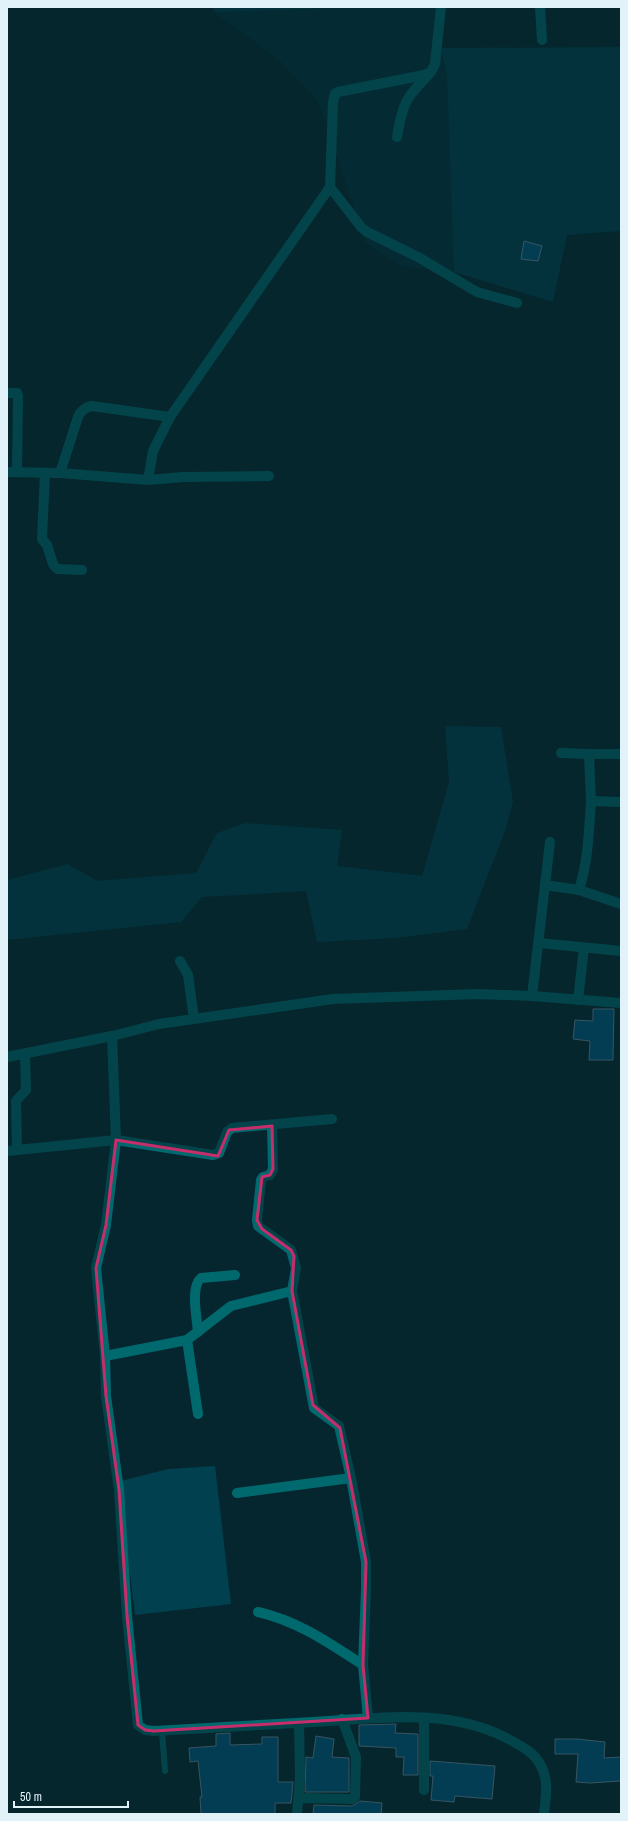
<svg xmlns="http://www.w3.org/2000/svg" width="628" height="1821" font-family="'Archivo Narrow',sans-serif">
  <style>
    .built { fill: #04323d }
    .green { fill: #01404e }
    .building { fill: #015981; stroke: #738d9f }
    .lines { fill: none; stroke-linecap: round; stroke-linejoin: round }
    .service { stroke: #00696e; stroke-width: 6 }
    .minor { stroke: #00696e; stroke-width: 10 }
    .tertiary { stroke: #00696e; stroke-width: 10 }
    .marked { fill: none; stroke: #c52e6b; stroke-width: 3; stroke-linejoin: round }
  </style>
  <rect width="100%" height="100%" fill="#05262e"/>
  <path class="built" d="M369,7H438L441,48L447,75L454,272L401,266L366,243L318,101L278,59L214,12Z"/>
  <g class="green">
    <path d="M213,7H369L214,12Z"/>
    <path d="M621,47V231L567,235L553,302L454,272L447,75L441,48Z"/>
    <path d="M445,726L501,727L513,802L506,828L467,929L396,938L317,942L306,891L202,897L181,922L7,940V880L68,864L97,881L196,873L217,833L245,823L342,830L337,866L422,876L449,782Z"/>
    <path d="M215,1466L231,1604L135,1615L122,1510L121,1481L168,1469Z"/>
  </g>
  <g class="building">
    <path d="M524,241L542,246L538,261L521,259Z"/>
    <path d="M593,1009H614L613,1060H589L590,1041L573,1039L575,1020L593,1021Z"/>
    <path d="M396,1724L395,1733L418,1734V1775H403L404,1757H396V1748L359,1746V1725Z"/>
    <path d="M230,1733V1745L262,1744V1737H278V1782H293L291,1803H275V1814H201L200,1797H202L198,1761L190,1762L189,1748L216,1746V1734Z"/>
    <path d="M316,1736L334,1739L332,1757L349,1758V1792H305L306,1757L313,1758Z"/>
    <path d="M555,1739H577L605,1742L604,1758L621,1757V1781L590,1783L576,1782L578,1754H555Z"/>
    <path d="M430,1761L495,1766L492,1799L455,1796L454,1802L431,1800L433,1776H430Z"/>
    <path d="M360,1801L382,1803L381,1814H313L314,1805L352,1806Z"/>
  </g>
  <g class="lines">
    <path class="service" d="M162,1731L165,1771"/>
    <g class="minor">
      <path d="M540,7L542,40"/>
      <path d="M397,137C403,101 406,98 431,72"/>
      <path d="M330,187L361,227L367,232L418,257L477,292L517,303"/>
      <path d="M7,393H17L18,396L17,472"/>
      <path d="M45,473L42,539L47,545L53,564L57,569L82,570"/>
      <path d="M60,473L78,417C81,410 85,407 92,406L170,417"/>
      <path d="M148,480L183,477L269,476"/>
      <path d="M561,753L589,754"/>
      <path d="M591,801L589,754H621"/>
      <path d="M545,885L550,842"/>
      <path d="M579,890L621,904"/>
      <path d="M539,943L621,951"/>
      <path d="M180,961L188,975L194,1019"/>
      <path d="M532,996L545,885L579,890C588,862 589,831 591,801L621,802"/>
      <path d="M578,1000L584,948"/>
      <path d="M112,1036L116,1140L106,1225L96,1268L105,1356L106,1396L119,1490L127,1616L138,1725L145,1730L154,1731C201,1728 249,1726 296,1723C368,1720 447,1704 512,1741C523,1747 534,1753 540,1764C549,1779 546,1797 544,1814"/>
      <path d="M7,1057L112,1036L159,1024L333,999L478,994L532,996L621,1003"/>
      <path d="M272,1126L273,1169L270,1175L263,1177L261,1180L257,1220L258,1226L262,1229L291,1250L296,1268L292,1291"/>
      <path d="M17,1150L16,1101L26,1090L25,1054"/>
      <path d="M7,1151L116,1140L213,1155L219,1153L227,1132L232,1128L332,1119"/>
      <path d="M198,1332C197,1318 190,1287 201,1278L235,1275"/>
      <path d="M187,1340L198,1414"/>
      <path d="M105,1356L187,1340L231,1306L292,1291L314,1408L339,1426L351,1478"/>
      <path d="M237,1493L351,1478L366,1562V1589L363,1665"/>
      <path d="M258,1612C298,1621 329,1643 363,1665L368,1718"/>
      <path d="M424,1718V1790"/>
      <path d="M299,1798L352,1799L355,1797L356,1757L342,1719"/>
      <path d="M297,1814L300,1776L299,1723"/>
    </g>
    <path class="tertiary" d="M7,472L60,473L148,480L153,451L170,417L330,187L333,102L335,94L338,92L424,75L431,72L435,64L441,7"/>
  </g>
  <path d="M0 0H628V1821H0ZM272,1126L273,1169L270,1175L262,1177L257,1220L262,1229L291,1250L294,1256L292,1291L313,1405L340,1428L366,1562L363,1665L368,1718L154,1731L145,1730L138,1725L127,1616L119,1490L106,1396L96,1268L106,1225L116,1140L218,1156L229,1130Z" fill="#05262e" fill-opacity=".55" fill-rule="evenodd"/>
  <path class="marked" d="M272,1126L273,1169L270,1175L262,1177L257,1220L262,1229L291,1250L294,1256L292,1291L313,1405L340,1428L366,1562L363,1665L368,1718L154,1731L145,1730L138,1725L127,1616L119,1490L106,1396L96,1268L106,1225L116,1140L218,1156L229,1130Z"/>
  <rect width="628" height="1821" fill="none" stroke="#e1f2f8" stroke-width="16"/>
  <path d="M14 1801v6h114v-6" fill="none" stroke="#e1f2f8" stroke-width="2"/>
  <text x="20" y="1801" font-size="12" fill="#e1f2f8" stroke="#05262e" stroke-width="3" paint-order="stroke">50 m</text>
</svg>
